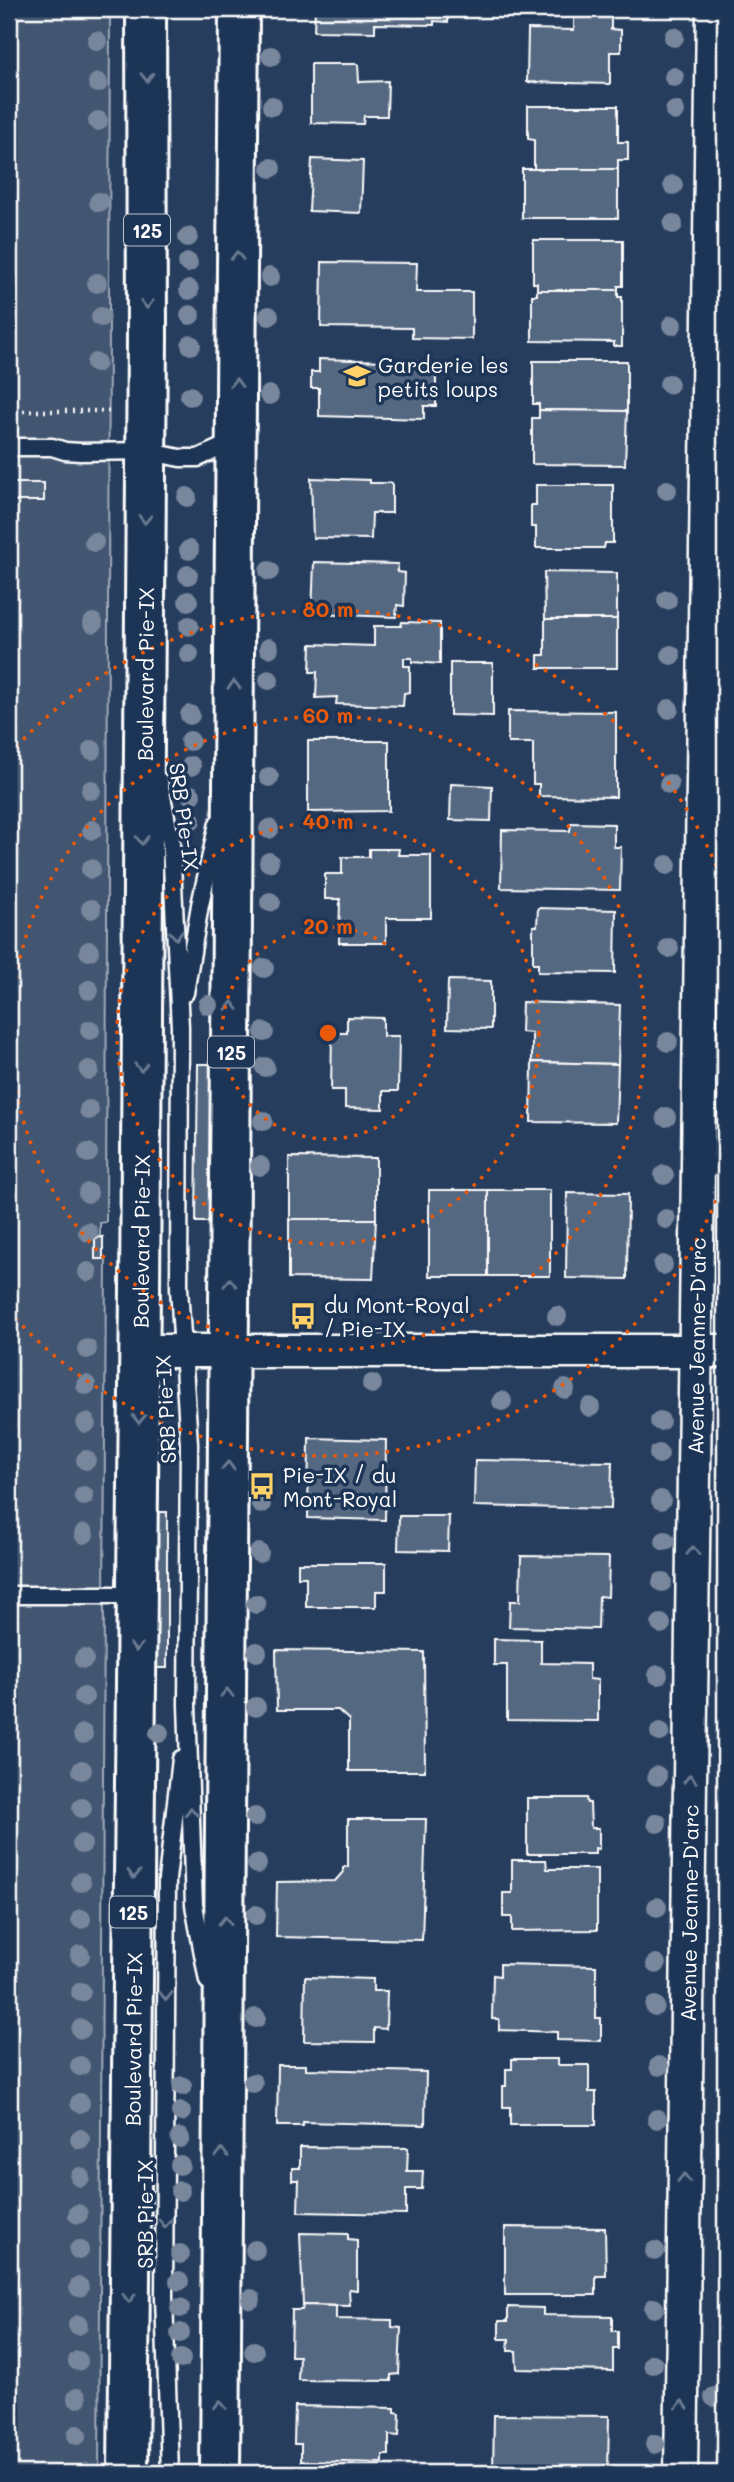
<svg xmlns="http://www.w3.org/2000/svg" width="734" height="2482" font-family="Mali,sans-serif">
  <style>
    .green { fill: #425672; stroke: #a0aab8; stroke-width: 2 }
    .building { fill: #556781; stroke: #fff; stroke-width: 2 }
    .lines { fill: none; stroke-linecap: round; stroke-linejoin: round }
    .service-casing { stroke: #fff; stroke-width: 21 }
    .minor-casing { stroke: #fff; stroke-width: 37 }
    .primary-casing { stroke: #fff; stroke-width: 44 }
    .path { stroke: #fff; stroke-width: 4.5; stroke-dasharray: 2 5; stroke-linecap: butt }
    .service { stroke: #1d3557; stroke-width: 16 }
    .minor { stroke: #1d3557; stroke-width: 32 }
    .primary { stroke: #1d3557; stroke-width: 38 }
    .tree { fill: #79879c }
    .oneway { stroke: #6c7c92 }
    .ring { fill: none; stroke: #e8590c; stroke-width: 3.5; stroke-dasharray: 3.5 7 }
    .labels { text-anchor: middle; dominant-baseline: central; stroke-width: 7; stroke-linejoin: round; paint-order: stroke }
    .shield { fill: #1d3557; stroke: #bbc2cd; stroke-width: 2 }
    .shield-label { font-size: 19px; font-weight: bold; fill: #fff }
    .poi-label { font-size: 21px; fill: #fff; stroke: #1d3557; text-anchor: start }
    .street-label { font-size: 21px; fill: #fff; stroke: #1d3557 }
    .centre { fill: #e8590c; stroke: #1d3557; stroke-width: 3.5 }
    .ring-label { font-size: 21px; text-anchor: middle; font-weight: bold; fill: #e8590c; stroke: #1d3557; stroke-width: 7; stroke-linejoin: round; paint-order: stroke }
  </style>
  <rect width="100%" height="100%" fill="#263d5e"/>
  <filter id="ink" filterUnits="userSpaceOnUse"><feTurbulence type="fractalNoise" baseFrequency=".0143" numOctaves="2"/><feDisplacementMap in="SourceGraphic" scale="14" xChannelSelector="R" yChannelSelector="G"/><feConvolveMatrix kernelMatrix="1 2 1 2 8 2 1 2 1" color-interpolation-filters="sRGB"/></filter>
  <g filter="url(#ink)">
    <path class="green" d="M9,9H110L106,1222L100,1223V1237L95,1238V1258L106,1259L99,2473H9Z"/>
    <g class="building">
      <path d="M315,9H448V22L434,21V25L375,24V32L314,31Z"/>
      <path d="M574,10L611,11V29L621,30V52H610V84L527,82L528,29L574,30Z"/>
      <path d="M311,64H358L359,82L388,81L387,116H364L363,124L311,123Z"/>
      <path d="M528,106H618V142H628V160H618V169H534V140L528,139Z"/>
      <path d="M312,159L363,161L361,213L309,211Z"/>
      <rect x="522" y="169" width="96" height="49"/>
      <path d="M533,240H623V286H618V290H537V283H533Z"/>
      <path d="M322,262L417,263L416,292H472V339L412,338V328L321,327Z"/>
      <path d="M537,290H618V297H622V346H614V342L532,341V295H537Z"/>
      <path d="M319,359L423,362V373H436V406H424V419L319,416V388H311V372H319Z"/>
      <path d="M533,361H627V411L539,410V404H533Z"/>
      <path d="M539,410L627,411L625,465L532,464V418H539Z"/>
      <path d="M311,478L370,480V483H392V513H372L371,539L313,538Z"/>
      <rect x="12" y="483" width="32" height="18"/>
      <path d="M536,485H613V543H605L604,548H536V527H531V505H536Z"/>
      <path d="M314,562L398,564L397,572L405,573L404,606L397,605L396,617L312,614Z"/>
      <path d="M544,572L617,573V619H545Z"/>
      <path d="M545,619H617V668H538V655H545Z"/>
      <path d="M402,622L440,623V664L412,662V658H404V666H410V692L404,693L403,706L336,704L337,697L316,698L317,672H310L311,644L374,646V626H401Z"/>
      <path d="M450,663H493V716L450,715Z"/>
      <path d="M508,711L616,712V797L539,796V784H533V743H508Z"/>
      <path d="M308,741H389V811L308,812Z"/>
      <path d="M451,784L492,786L491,821L450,820Z"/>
      <path d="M571,823L614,824V847H621L620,890L501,888L502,830L570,831Z"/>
      <path d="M369,849H399L398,855H431V918H386V943H339L340,899H325V874H342V857H369Z"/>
      <path d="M538,908L616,910L615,973L538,972V963H533V926H537Z"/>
      <path d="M448,980L491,981V1029L447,1028Z"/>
      <path d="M522,1002L620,1005L618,1064L532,1062V1033L521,1032Z"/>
      <path d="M347,1017L383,1018V1036H399L398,1091H383V1109L345,1108V1090H331L332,1033H347Z"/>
      <path d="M532,1062L618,1064L616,1123L531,1122Z"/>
      <path d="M198,1064H214L212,1222H196Z"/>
      <path d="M289,1157L376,1158V1219H289Z"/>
      <rect x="429" y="1190" width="59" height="86"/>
      <rect x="488" y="1190" width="62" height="86"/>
      <path d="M567,1193L628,1194L627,1279L566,1278Z"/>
      <path d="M289,1219H376L373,1279L289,1278Z"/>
      <path d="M103,1237V1259H95V1238Z"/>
      <path d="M309,1438L386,1440L385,1520L308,1518Z"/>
      <path d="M475,1460L612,1462L611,1509L474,1506Z"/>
      <rect x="153" y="1512" width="14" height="156"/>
      <path d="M399,1516H449L448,1551L398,1550Z"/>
      <path d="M521,1556L609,1557L608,1597L599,1596L598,1629L509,1627L510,1601H520Z"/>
      <path d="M298,1563H386V1591H376V1607H306V1577H298Z"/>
      <path d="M494,1639L541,1640V1663L589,1664V1679L598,1680V1721L507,1720V1665H494Z"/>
      <path d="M276,1650L424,1652L425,1771H349V1720L338,1710H277Z"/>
      <path d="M527,1798H586L587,1803H590L591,1828H599V1849L595,1848V1854H527Z"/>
      <path d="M348,1819H426L422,1940L276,1937L277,1882L335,1881L343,1872V1867H348Z"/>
      <path d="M512,1860H546L547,1869H597V1930L512,1931V1917H503V1893H512Z"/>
      <path d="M500,1964L596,1966V2018H601V2041L557,2040V2032L499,2030V2019H492L493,1975L500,1976Z"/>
      <path d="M305,1977L373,1979V1991H387L386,2029L374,2028V2042L304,2041Z"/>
      <path d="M512,2059H557V2065H589V2092H596V2125H510V2107H503V2086H506V2069H512Z"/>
      <path d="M278,2065H306V2069L426,2072L425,2125L303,2122V2126H277Z"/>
      <path d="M300,2147L408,2148L407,2171H423L422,2189H406V2214L298,2212L299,2180H292V2168H300Z"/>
      <path d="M505,2227L605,2228L606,2276H596V2295H505Z"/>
      <path d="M300,2233L348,2234V2239L357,2240V2290L349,2289L350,2306L303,2305Z"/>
      <path d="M303,2305L336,2306V2319L392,2320V2327L401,2328L399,2374L391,2375V2381L298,2380L299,2356H291L292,2310H302Z"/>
      <path d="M508,2307L543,2308V2315L612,2316V2331H618V2349H613V2371L517,2369L516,2351H508L509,2339H499V2321H508Z"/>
      <path d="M295,2406L395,2408V2412L400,2413L399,2436L389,2435V2455H383V2463L301,2461V2444H294Z"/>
      <path d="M494,2415L609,2416L608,2473H493Z"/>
    </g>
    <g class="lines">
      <defs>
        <g id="service">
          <path d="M9,447H52L65,451L80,452L146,451L180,458H198L235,441"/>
          <path d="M159,781L171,843L180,1027L179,1288L189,1444L187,1705L194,1905L208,1981"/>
          <path d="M185,993L200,905L218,823"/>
          <path d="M699,1166H725"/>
          <path d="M9,1595H136"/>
          <path d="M170,2473L164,2297L167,1879L181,1759"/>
        </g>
        <g id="minor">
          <path d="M139,1351H725"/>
          <path id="s1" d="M681,2473L713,9"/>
        </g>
        <g id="primary">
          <path id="s2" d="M128,2473L140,1289L147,336L146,9"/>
          <path d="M220,2473L239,9"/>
        </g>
      </defs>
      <use href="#service" class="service-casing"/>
      <use href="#minor" class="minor-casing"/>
      <use href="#primary" class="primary-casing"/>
      <path class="path" d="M9,411H109"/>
      <use href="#service" class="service"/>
      <use href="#minor" class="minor"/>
      <use href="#primary" class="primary"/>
    </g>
    <g class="tree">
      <circle cx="674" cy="37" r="10"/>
      <circle cx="97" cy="41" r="10"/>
      <circle cx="271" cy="56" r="10"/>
      <circle cx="674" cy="77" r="10"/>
      <circle cx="98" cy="83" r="10"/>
      <circle cx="272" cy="106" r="10"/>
      <circle cx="675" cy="111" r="10"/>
      <circle cx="98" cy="121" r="10"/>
      <circle cx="271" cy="168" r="10"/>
      <circle cx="673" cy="185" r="10"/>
      <circle cx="99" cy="202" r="10"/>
      <circle cx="673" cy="224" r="10"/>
      <circle cx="188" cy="237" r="10"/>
      <circle cx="188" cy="263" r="10"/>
      <circle cx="270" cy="277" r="10"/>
      <circle cx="97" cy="283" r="10"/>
      <circle cx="189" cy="290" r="10"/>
      <circle cx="190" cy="315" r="10"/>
      <circle cx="269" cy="316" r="10"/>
      <circle cx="101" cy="317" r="10"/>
      <circle cx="672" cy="325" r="10"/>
      <circle cx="191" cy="345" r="10"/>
      <circle cx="96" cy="363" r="10"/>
      <circle cx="669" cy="384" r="10"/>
      <circle cx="269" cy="395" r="10"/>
      <circle cx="190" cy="396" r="10"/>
      <circle cx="667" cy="490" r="10"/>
      <circle cx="187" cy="497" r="10"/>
      <circle cx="94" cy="542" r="10"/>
      <circle cx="189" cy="550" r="10"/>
      <circle cx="269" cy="571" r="10"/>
      <circle cx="188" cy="575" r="10"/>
      <circle cx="667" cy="600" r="10"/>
      <circle cx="188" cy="601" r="10"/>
      <circle cx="93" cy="623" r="10"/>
      <circle cx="189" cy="626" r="10"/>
      <circle cx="269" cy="648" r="10"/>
      <circle cx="189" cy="654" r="10"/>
      <circle cx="671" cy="655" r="10"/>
      <circle cx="269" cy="680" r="10"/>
      <circle cx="669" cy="709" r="10"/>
      <circle cx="190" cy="715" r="10"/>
      <circle cx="190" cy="741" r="10"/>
      <circle cx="92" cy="750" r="10"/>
      <circle cx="191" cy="766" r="10"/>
      <circle cx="269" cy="777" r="10"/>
      <circle cx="669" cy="784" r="10"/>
      <circle cx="91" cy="790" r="10"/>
      <circle cx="191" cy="795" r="10"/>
      <circle cx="191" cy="820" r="10"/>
      <circle cx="269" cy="829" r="10"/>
      <circle cx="92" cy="830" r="10"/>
      <circle cx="269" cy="862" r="10"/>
      <circle cx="667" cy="865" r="10"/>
      <circle cx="91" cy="869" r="10"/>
      <circle cx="270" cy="902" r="10"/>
      <circle cx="91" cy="909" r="10"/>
      <circle cx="669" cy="948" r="10"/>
      <circle cx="89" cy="951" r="10"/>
      <circle cx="264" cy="968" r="10"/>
      <circle cx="89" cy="990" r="10"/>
      <circle cx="208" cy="1005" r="10"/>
      <circle cx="90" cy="1030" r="10"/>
      <circle cx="264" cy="1032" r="10"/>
      <circle cx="668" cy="1042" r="10"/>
      <circle cx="265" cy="1067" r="10"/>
      <circle cx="89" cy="1070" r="10"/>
      <circle cx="89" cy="1110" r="10"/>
      <circle cx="666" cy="1117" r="10"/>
      <circle cx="263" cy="1121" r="10"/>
      <circle cx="88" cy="1153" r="10"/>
      <circle cx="260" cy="1166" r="10"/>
      <circle cx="664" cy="1175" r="10"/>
      <circle cx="88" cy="1193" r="10"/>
      <circle cx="666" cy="1219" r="10"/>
      <circle cx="88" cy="1232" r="10"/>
      <circle cx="663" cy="1265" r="10"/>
      <circle cx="88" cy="1272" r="10"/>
      <circle cx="557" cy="1316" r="10"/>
      <circle cx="87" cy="1349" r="10"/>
      <circle cx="372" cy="1384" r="10"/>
      <circle cx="86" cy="1385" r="10"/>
      <circle cx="565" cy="1389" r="10"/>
      <circle cx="502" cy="1401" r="10"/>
      <circle cx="590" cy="1407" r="10"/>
      <circle cx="660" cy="1421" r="10"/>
      <circle cx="86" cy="1423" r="10"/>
      <circle cx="659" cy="1454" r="10"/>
      <circle cx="86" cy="1460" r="10"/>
      <circle cx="84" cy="1496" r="10"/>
      <circle cx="661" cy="1500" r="10"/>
      <circle cx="261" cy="1504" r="10"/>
      <circle cx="84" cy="1534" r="10"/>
      <circle cx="665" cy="1541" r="10"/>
      <circle cx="259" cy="1553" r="10"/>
      <circle cx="662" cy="1582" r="10"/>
      <circle cx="256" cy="1604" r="10"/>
      <circle cx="661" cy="1624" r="10"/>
      <circle cx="257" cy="1652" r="10"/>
      <circle cx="84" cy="1659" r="10"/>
      <circle cx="658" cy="1675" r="10"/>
      <circle cx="84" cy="1697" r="10"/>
      <circle cx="256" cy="1707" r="10"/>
      <circle cx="660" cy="1732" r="10"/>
      <circle cx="159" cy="1733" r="10"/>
      <circle cx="83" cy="1734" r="10"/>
      <circle cx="82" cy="1770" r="10"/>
      <circle cx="657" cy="1776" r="10"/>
      <circle cx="82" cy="1808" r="10"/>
      <circle cx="255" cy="1817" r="10"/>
      <circle cx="657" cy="1823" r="10"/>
      <circle cx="82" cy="1844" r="10"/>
      <circle cx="257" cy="1864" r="10"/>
      <circle cx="81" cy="1882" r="10"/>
      <circle cx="657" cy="1907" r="10"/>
      <circle cx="256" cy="1915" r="10"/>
      <circle cx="81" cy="1919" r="10"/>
      <circle cx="80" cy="1955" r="10"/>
      <circle cx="656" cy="1964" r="10"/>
      <circle cx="81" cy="1992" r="10"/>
      <circle cx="655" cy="2006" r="10"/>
      <circle cx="256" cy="2018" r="10"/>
      <circle cx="81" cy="2029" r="10"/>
      <circle cx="80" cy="2066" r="10"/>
      <circle cx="659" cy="2066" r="10"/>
      <circle cx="253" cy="2083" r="10"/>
      <circle cx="182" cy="2086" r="10"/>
      <circle cx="80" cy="2103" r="10"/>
      <circle cx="181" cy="2112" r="10"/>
      <circle cx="657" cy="2119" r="10"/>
      <circle cx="180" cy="2138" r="10"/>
      <circle cx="80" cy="2139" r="10"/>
      <circle cx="180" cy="2165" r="10"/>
      <circle cx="80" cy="2177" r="10"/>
      <circle cx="180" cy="2191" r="10"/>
      <circle cx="78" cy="2214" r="10"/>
      <circle cx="79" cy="2250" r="10"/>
      <circle cx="255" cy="2250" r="10"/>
      <circle cx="655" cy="2251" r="10"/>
      <circle cx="180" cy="2254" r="10"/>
      <circle cx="179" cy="2281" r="10"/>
      <circle cx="79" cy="2287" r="10"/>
      <circle cx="251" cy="2299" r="10"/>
      <circle cx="180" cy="2308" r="10"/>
      <circle cx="654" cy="2308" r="10"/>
      <circle cx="78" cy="2325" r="10"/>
      <circle cx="180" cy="2333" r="10"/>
      <circle cx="254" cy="2351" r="10"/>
      <circle cx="181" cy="2359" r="10"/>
      <circle cx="78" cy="2361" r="10"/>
      <circle cx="653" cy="2364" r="10"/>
      <circle cx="714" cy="2397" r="10"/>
      <circle cx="77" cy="2398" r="10"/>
      <circle cx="77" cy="2435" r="10"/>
      <circle cx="655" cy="2444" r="10"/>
    </g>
    <defs><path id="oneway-chevron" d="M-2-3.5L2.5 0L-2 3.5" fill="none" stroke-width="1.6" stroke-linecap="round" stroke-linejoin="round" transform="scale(1.75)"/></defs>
    <g class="oneway">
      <use href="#oneway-chevron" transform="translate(147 77) rotate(89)"/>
      <use href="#oneway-chevron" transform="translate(237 256) rotate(-90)"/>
      <use href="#oneway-chevron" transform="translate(147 304) rotate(90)"/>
      <use href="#oneway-chevron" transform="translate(236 383) rotate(-89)"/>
      <use href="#oneway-chevron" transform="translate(145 519) rotate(91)"/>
      <use href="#oneway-chevron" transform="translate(234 685) rotate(-90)"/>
      <use href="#oneway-chevron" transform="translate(142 840) rotate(90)"/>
      <use href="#oneway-chevron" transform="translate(176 935) rotate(87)"/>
      <use href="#oneway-chevron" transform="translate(232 1006) rotate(-90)"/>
      <use href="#oneway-chevron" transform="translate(141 1067) rotate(90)"/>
      <use href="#oneway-chevron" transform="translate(230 1283) rotate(-90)"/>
      <use href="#oneway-chevron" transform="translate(139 1419) rotate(91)"/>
      <use href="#oneway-chevron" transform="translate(228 1466) rotate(-89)"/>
      <use href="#oneway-chevron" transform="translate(693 1551) rotate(-89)"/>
      <use href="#oneway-chevron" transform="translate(136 1647) rotate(91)"/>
      <use href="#oneway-chevron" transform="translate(227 1693) rotate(-90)"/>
      <use href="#oneway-chevron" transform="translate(690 1779) rotate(-89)"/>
      <use href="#oneway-chevron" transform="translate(191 1812) rotate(-92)"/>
      <use href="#oneway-chevron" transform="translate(134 1874) rotate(91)"/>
      <use href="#oneway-chevron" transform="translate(225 1921) rotate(-89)"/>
      <use href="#oneway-chevron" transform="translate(166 1996) rotate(90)"/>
      <use href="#oneway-chevron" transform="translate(222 2153) rotate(-90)"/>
      <use href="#oneway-chevron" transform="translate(684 2178) rotate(-89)"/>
      <use href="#oneway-chevron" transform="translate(165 2223) rotate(90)"/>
      <use href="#oneway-chevron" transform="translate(129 2298) rotate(91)"/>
      <use href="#oneway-chevron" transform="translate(220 2405) rotate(-90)"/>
      <use href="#oneway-chevron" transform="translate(682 2405) rotate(-90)"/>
    </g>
  </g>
  <g class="ring">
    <circle cx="328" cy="1033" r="106"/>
    <circle cx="328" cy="1033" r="211"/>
    <circle cx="328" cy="1033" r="317"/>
    <path d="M724 1181A423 423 0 0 1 9 1311M9 755A423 423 0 0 1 724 885"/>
  </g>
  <defs>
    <symbol id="school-bare" viewBox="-9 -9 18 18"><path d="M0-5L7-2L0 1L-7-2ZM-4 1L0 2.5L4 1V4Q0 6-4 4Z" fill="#ffd166" stroke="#1d3557" stroke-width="2.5" paint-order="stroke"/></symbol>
    <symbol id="bus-bare" viewBox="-9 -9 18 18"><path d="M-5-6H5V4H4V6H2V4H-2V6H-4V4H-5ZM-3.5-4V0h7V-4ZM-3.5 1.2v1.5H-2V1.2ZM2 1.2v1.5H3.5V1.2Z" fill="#ffd166" stroke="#1d3557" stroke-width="2.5" paint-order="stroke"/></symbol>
  </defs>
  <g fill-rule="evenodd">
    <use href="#school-bare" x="338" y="357" width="38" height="38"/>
    <use href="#bus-bare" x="284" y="1297" width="38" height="38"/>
    <use href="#bus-bare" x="243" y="1467" width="38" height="38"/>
  </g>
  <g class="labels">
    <g class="shield">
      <rect x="124" y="214.5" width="46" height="31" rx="5"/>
      <rect x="208" y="1036.5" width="46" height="31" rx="5"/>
      <rect x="110" y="1896.5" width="46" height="31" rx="5"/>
    </g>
    <g class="shield-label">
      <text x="147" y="230">125</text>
      <text x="231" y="1052">125</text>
      <text x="133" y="1912">125</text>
    </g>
    <g class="poi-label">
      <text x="378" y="364">Garderie les<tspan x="378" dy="24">petits loups</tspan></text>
      <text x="324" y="1304">du Mont-Royal<tspan x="324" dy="24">/ Pie-IX</tspan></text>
      <text x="283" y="1474">Pie-IX / du<tspan x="283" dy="24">Mont-Royal</tspan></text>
    </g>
    <g class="street-label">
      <text stroke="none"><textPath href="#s2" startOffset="1799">Boulevard Pie-IX</textPath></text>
      <text transform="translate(185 817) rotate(82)">SRB Pie-IX</text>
      <text stroke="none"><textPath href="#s2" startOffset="1232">Boulevard Pie-IX</textPath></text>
      <text stroke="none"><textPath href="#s1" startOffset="1127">Avenue Jeanne-D'arc</textPath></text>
      <text transform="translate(165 1409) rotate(-93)">SRB Pie-IX</text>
      <text stroke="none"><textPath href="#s1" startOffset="560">Avenue Jeanne-D'arc</textPath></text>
      <text stroke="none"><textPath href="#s2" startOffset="434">Boulevard Pie-IX</textPath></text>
      <text transform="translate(144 2214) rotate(-90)">SRB Pie-IX</text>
    </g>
  </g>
  <circle cx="328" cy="1033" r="10" class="centre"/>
  <g class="ring-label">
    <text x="328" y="617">80 m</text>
    <text x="328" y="723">60 m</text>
    <text x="328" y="829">40 m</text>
    <text x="328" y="934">20 m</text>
  </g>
  <rect width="734" height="2482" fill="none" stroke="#1d3557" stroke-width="35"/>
  <rect x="18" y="18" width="699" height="2447" fill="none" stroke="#fff" stroke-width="2.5" filter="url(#ink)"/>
</svg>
